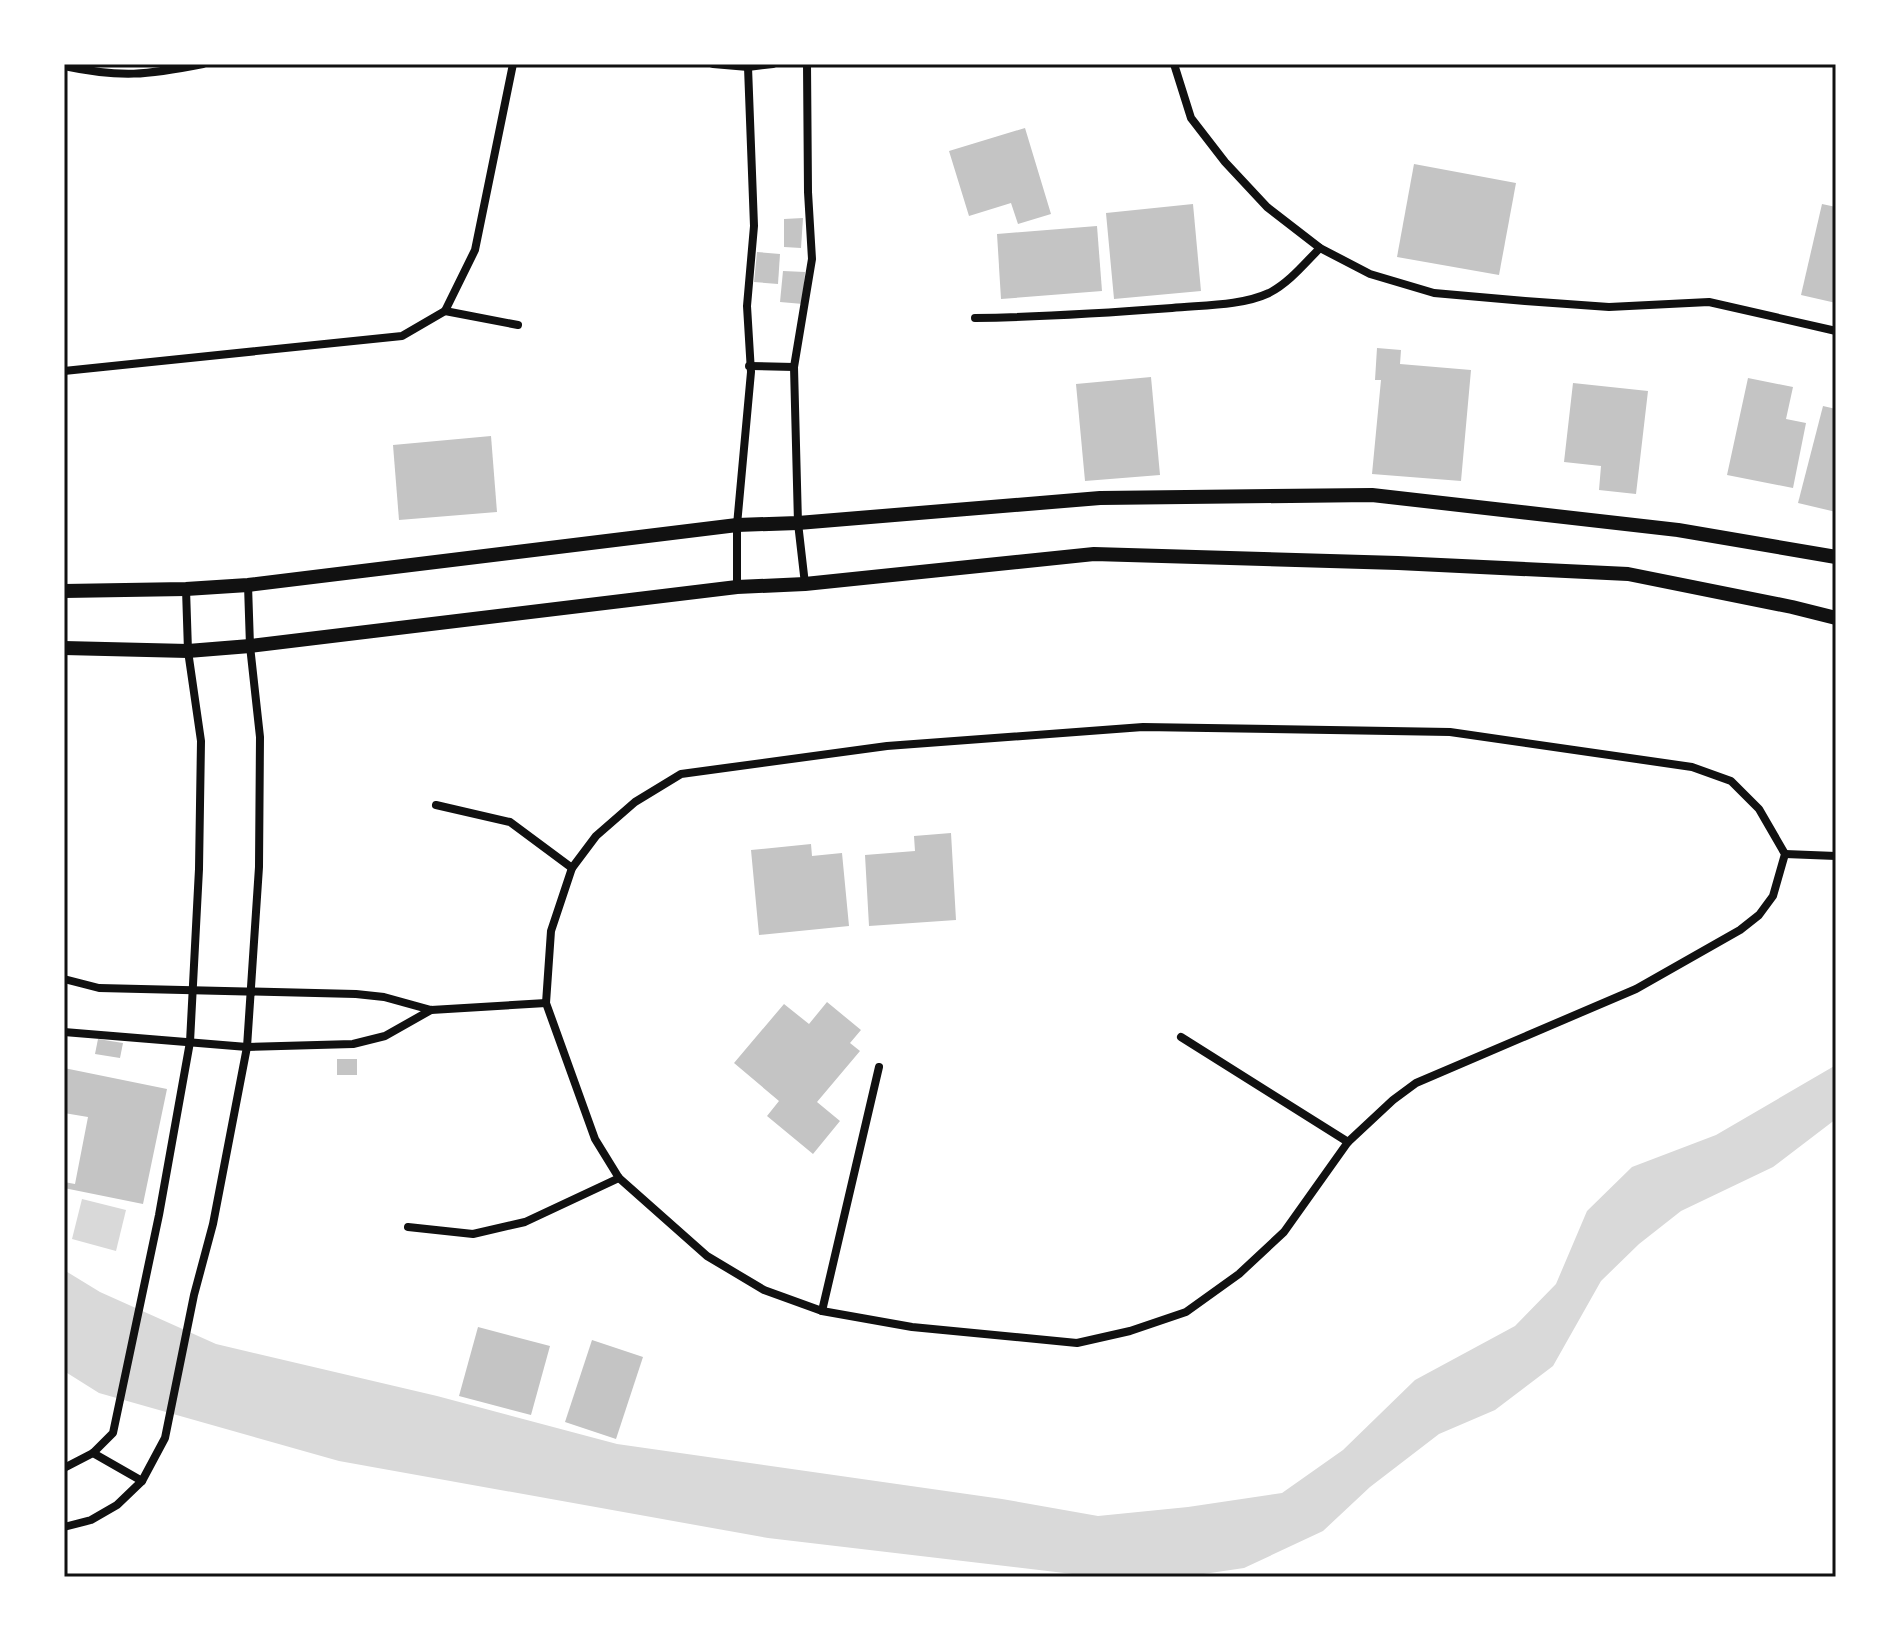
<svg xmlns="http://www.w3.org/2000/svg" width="1900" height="1641" font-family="Figtree,sans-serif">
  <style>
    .water { fill: #d9d9d9 }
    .building { fill: #c4c4c4 }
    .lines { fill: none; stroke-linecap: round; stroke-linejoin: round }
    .minor { stroke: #111; stroke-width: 8 }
    .tertiary { stroke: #111; stroke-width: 14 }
    .neatline { fill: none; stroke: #111; stroke-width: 3 }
  </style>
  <rect width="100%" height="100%" fill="#fff"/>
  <g class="water">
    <path d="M1836,1065V1119L1773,1167L1681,1211L1639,1244L1601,1281L1553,1366L1495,1410L1439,1434L1370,1487L1323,1531L1244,1568L1183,1577H1098L768,1538L339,1461L99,1393L64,1371V1270L100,1292L216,1344L437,1396L617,1444L1002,1499L1098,1516L1188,1507L1282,1493L1343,1450L1415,1380L1515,1326L1556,1284L1587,1211L1632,1167L1716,1135Z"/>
    <path d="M82,1199L126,1210L116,1251L72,1239Z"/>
  </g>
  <g class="building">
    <path d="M1025,128L1051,214L1018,224L1011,203L969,216L949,151Z"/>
    <path d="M1414,164L1516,183L1499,275L1397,257Z"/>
    <path d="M1193,204L1201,291L1114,299L1106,213Z"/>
    <path d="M1822,204L1836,207V303L1801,295Z"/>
    <path d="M803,218L801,248L784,247V219Z"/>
    <path d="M1097,226L1102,291L1001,299L997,234Z"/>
    <path d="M757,252L780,254L778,284L754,282Z"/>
    <path d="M783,271L805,272L803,304L780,302Z"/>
    <path d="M1377,348L1401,350L1400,364L1471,370L1461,481L1372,474L1381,380H1375Z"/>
    <path d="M1151,377L1160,475L1085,481L1076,384Z"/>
    <path d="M1748,378L1793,387L1786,419L1806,423L1793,488L1727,475Z"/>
    <path d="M1573,383L1648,391L1636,494L1599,490L1601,466L1564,462Z"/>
    <path d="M1823,406L1836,409V512L1798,503Z"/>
    <path d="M491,436L497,512L399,520L393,445Z"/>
    <path d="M951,833L956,920L869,926L865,855L915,851L914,836Z"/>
    <path d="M811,844L812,856L842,853L849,926L759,935L751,850Z"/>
    <path d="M827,1002L861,1030L850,1043L860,1051L817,1102L840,1121L813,1154L767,1116L779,1101L734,1063L784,1004L809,1024Z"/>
    <path d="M98,1039L123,1043L120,1058L95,1054Z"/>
    <rect x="337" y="1059" width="20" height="16"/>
    <path d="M64,1068L167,1089L143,1204L64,1188V1182L75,1184L88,1117L64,1113Z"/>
    <path d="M478,1327L550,1346L531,1415L459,1396Z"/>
    <path d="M592,1340L643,1357L616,1439L565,1422Z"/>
  </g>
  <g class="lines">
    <g class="minor">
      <path d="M713,64L748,67L773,64"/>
      <path d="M1174,64L1191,118L1225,162L1267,207L1320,248L1370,274L1434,293L1525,301L1609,307L1709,302L1836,331"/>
      <path d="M64,66C121,78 147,75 203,64"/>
      <path d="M445,311L518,325"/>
      <path d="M975,318C1041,317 1106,313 1172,308C1203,305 1241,306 1269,293C1289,283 1305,263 1320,248"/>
      <path d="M749,366L794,367"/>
      <path d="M64,371L402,336L445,311L475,250L513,64"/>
      <path d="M805,584L798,523L794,367L812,259L808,192L807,64"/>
      <path d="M737,587V525L751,372L747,306L754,226L748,67"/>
      <path d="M1143,727L1450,732L1692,767L1731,781L1759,809L1785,854L1773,896L1759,915L1740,930L1636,989L1416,1083L1393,1100L1348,1142L1284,1232L1239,1274L1186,1312L1130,1331L1077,1343L912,1327L822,1311L764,1290L707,1256L619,1178L595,1139L546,1003L551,931L572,868L596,836L635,802L681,774L887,746Z"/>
      <path d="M436,805L510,822L572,868"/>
      <path d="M1785,854L1836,856"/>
      <path d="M64,979L99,988L356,994L384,997L431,1010L546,1003"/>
      <path d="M64,1032L247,1047L353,1044L385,1036L431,1010"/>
      <path d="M1181,1037L1348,1142"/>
      <path d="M408,1227L473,1234L525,1222L619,1178"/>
      <path d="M822,1311L879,1067"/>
      <path d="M93,1453L142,1481"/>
      <path d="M64,1468L93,1453L113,1433L159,1215L190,1042L199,869L201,741L188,651L186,589"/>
      <path d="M64,1527L91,1520L117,1505L142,1481L165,1438L194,1295L213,1224L247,1047L259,867L260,737L250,646L248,585"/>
    </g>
    <g class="tertiary">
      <path d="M64,591L186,589L248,585L737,525L798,523L1100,498L1372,495L1678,530L1836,557"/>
      <path d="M64,648L188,651L250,646L737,587L805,584L1094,554L1398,563L1628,574L1792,607L1836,618"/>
    </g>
  </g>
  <rect width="1900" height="1641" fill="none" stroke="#ffffff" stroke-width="132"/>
  <rect x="66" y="66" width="1768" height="1509" class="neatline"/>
</svg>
